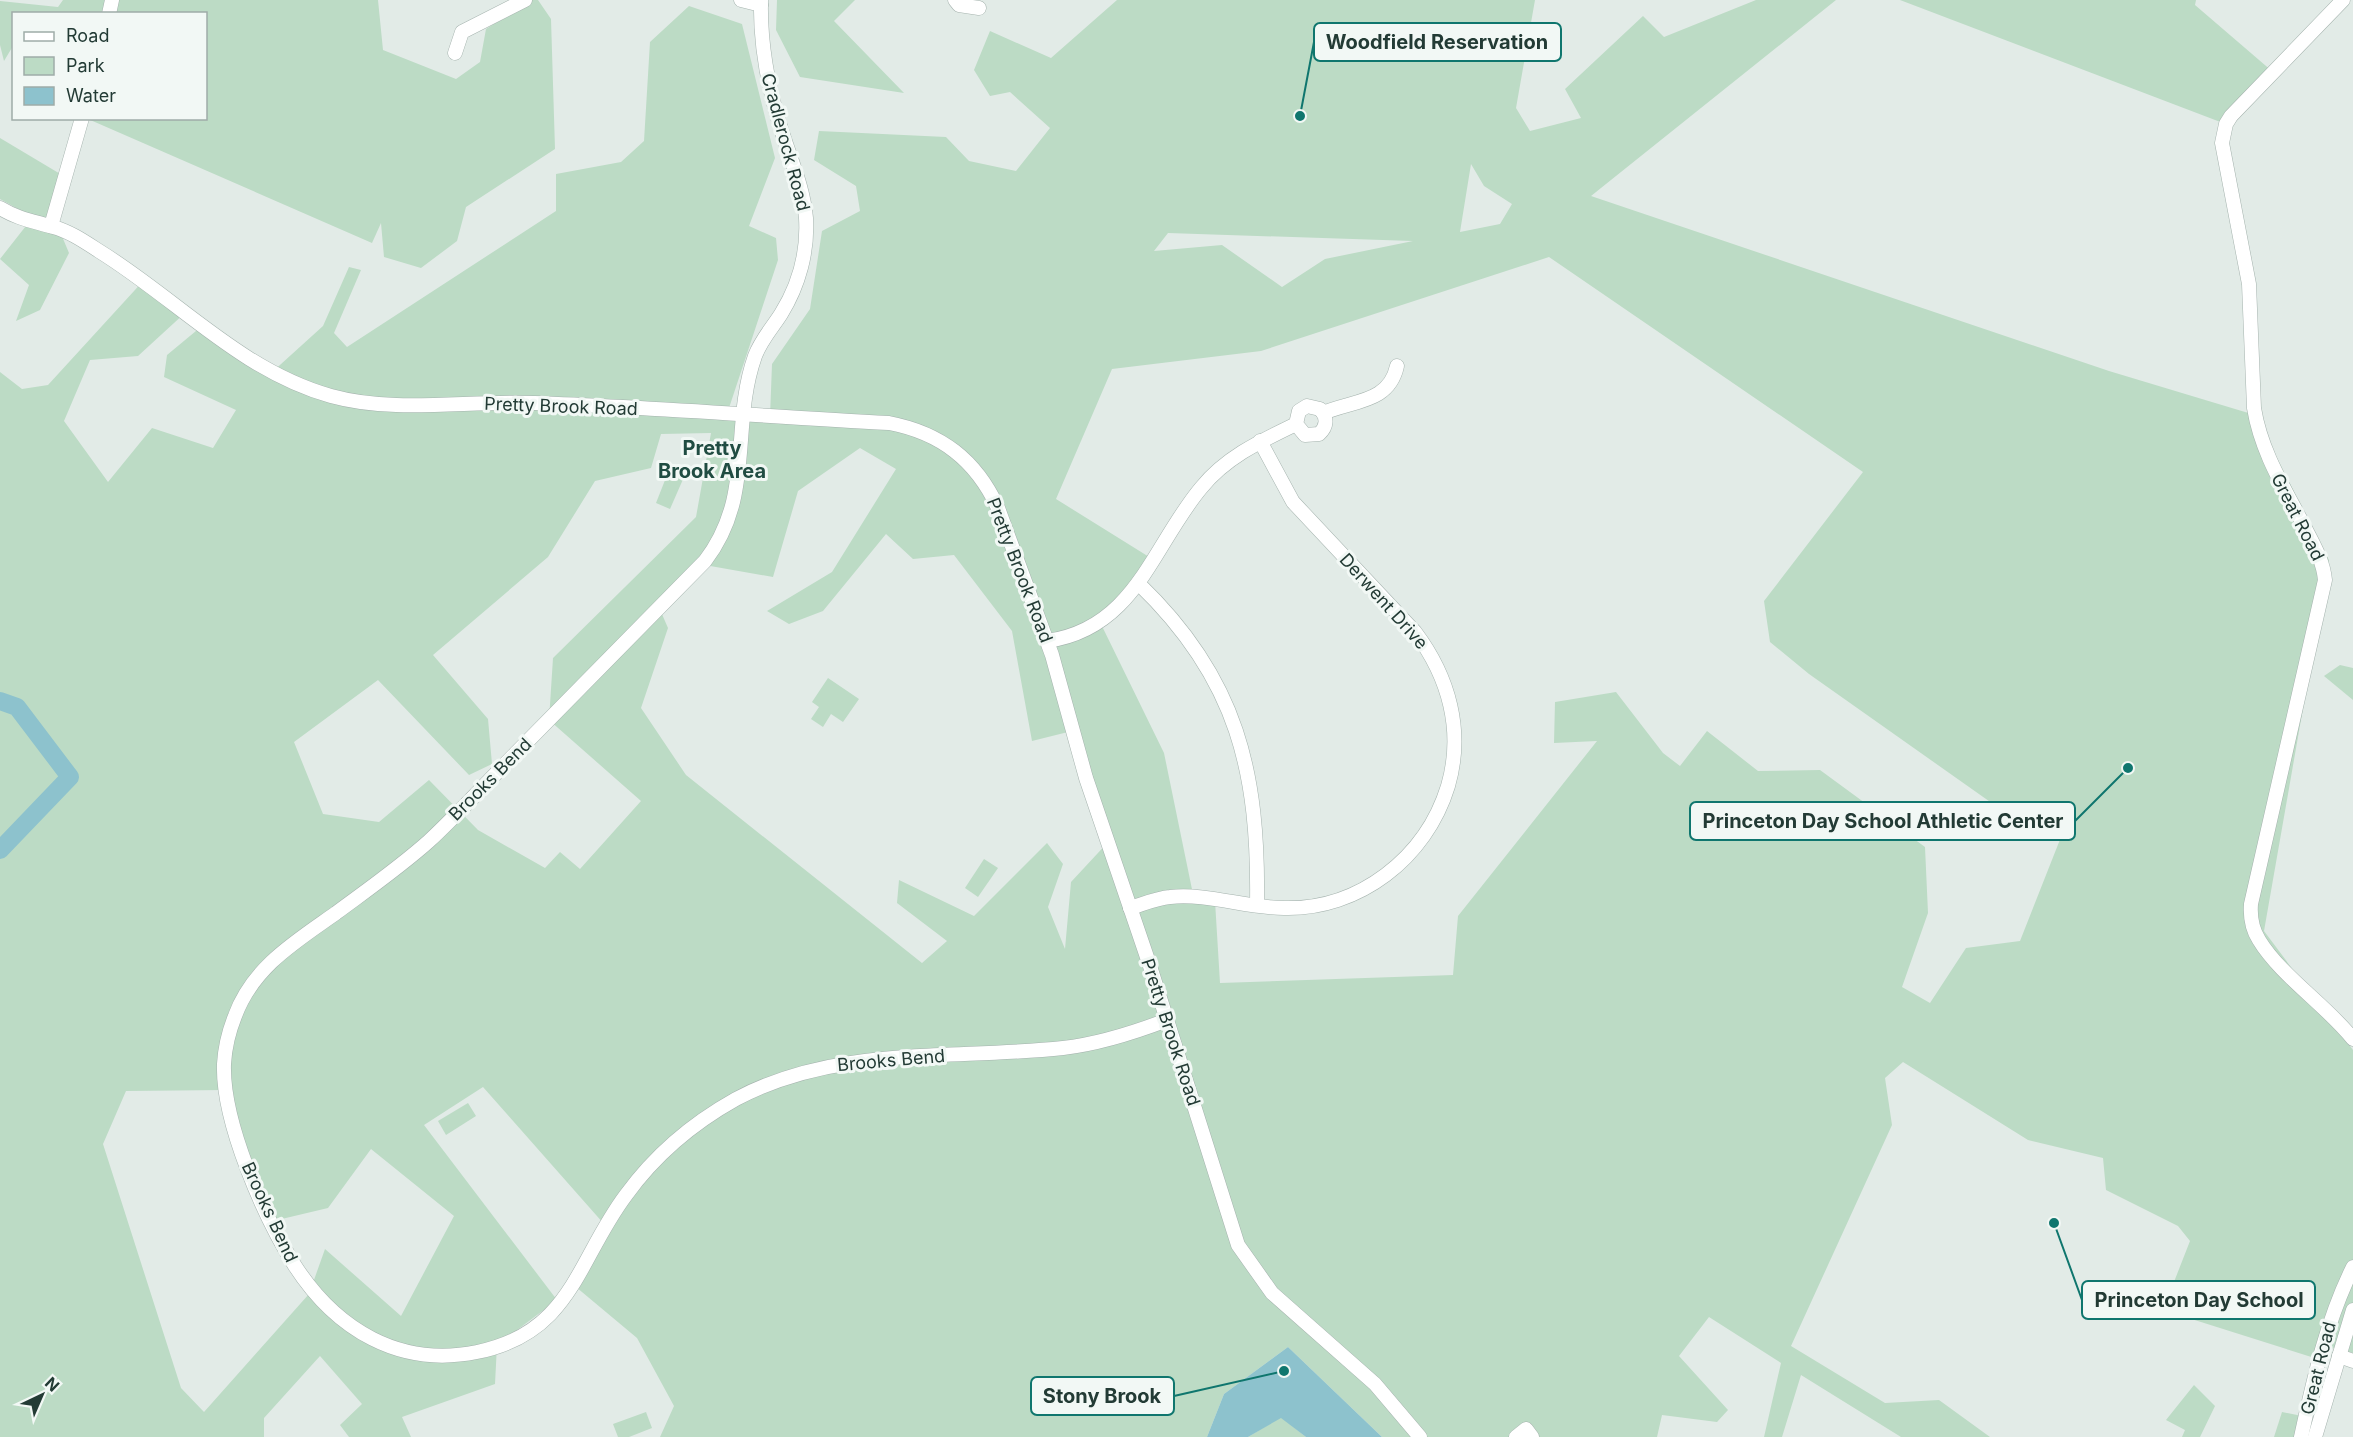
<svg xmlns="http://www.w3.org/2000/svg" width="2353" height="1437" font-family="Inter,sans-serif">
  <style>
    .green { fill: #bcdbc5; fill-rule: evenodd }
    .water { fill: #8dc2cd }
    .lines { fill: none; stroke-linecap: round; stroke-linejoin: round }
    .river { stroke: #8dc2cd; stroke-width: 18 }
    .minor-casing { stroke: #a5b3ae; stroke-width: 15 }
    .minor { stroke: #fff; stroke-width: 14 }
    .labels { text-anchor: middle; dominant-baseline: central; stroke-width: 6; stroke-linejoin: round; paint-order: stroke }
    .street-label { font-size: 18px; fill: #233b35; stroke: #f2f8f5 }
    .neighbourhood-label { font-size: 20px; font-weight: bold; fill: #204c42; stroke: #f2f8f5 }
    .leader { fill: none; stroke: #0f766e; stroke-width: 2 }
    .callout-dot { fill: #0f766e; stroke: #f2f8f5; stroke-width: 2 }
    .callout { fill: #f2f8f5; stroke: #0f766e; stroke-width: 2 }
    .callout-label { font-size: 20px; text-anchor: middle; font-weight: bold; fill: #233b35 }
  </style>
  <rect width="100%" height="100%" fill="#e2ebe7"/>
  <g class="green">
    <path d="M63,0H378L383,50L456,79L480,62L486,29L532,0H538L551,19L555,149L466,207L457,241L421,268L384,257L381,223L372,243L88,119L206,118V14H14L13,46L4,61L0,45V1L58,7Z"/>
    <path d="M777,0H855L834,21L904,93L800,77L776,30Z"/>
    <path d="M1117,0H1535L1516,108L1530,131L1581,118L1565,89L1643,16L1664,37L1756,0H1836L1591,196L2109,371L2255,415L2329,560L2264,931L2353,1050V1353L2333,1348L2324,1361L2163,1310L2190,1241L2178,1226L2106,1190L2103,1158L2028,1140L1903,1062L1885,1078L1892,1125L1791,1346L1885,1403L1939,1400L1990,1437H1901L1801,1375L1782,1437H1764L1781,1363L1709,1317L1679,1356L1728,1410L1717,1422L1662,1415L1657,1437H1382L1288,1347L1224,1394L1207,1437H660L674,1406L637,1338L570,1282L604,1224L483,1087L424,1125L557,1300L497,1345L495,1384L402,1417L411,1437H349L340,1425L362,1404L320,1356L264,1418V1437H0V372L22,389L48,385L145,279L186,312L138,356L90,360L64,421L108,482L152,428L213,448L236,410L164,377L167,355L202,326L270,374L323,326L349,267L361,270L334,333L347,347L556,211V174L621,162L644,141L650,42L689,6L742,24L775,158L749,226L776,238L778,260L727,414L770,417L772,364L810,309L822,231L860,211L856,186L814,160L819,131L946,137L969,161L1016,171L1050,128L1010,92L990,96L974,70L990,31L1051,58ZM1471,164L1484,186L1512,204L1500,224L1460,232ZM1168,233L1413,241L1325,259L1282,287L1222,245L1154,251ZM1549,257L1863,472L1764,601L1770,642L1809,674L2003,811L2061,837L2020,941L1966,948L1930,1003L1902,987L1928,913L1925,847L1820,770L1758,771L1707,731L1680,766L1663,753L1616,692L1555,702L1554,743L1597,741L1458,916L1453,975L1220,983L1215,901L1194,899L1164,753L1099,620L1154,560L1056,499L1112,369L1261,351ZM711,433L696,517L553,658L549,720L641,801L580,869L560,852L545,868L478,830L429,780L379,822L323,814L294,742L378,680L469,775L492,764L488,719L433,655L548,557L595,481L651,468L661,434ZM860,448L896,469L832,572L767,611L789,624L823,611L886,534L913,559L954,555L1012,631L1032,741L1076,730L1110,840L1071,882L1065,949L1048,907L1063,864L1047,843L974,916L899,880L897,903L947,941L922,963L686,775L641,708L668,628L658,605L699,564L773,577L798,491ZM226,1090L269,1222L328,1208L371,1149L454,1216L401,1316L325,1249L309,1294L204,1412L181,1388L103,1144L126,1091Z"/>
    <path d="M1900,0H2196L2195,5L2273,72L2223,123Z"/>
    <path d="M0,138L67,178L56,222L69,253L40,310L16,321L29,285L0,259L33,217L0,199Z"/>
    <path d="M669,470L684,477L670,509L656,503Z"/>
    <path d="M2340,665L2353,668V700L2324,676Z"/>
    <path d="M828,678L859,699L843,722L831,714L823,727L811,719L819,707L812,702Z"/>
    <path d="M984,859L998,868L978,897L965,888Z"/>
    <path d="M468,1103L476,1116L446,1135L438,1121Z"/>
    <path d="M2194,1385L2215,1406L2200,1437H2182L2185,1430L2166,1420Z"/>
    <path d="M646,1412L652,1428L629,1437H618L613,1424Z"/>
    <path d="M2282,1412L2312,1418L2307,1437H2274Z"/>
    <path d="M1281,1417L1306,1437H1248Z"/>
  </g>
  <path class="water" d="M1288,1347L1382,1437H1306L1281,1418L1248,1437H1207L1224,1394Z"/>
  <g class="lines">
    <path class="river" d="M0,701L17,707L70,777L0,850"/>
    <defs>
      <g id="minor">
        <path d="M741,0L761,5"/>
        <path d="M761,0C760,41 767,82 779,122C788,154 803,184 806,218C808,251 799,285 781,314C772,328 761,340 755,356C730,427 755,496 705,561C643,624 581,687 519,750C489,780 460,812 429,841C400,867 367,890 336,913C295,942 253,967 235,1016C229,1031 225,1047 224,1064C222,1122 264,1217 295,1266C336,1329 399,1368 477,1352C572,1333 577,1260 626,1195C655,1155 693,1123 736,1099C837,1045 953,1060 1063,1048C1099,1044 1133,1033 1167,1020"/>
        <path d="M955,0L959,5L979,8"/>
        <path d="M2343,0L2231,116L2226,124L2222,143L2249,284L2254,408C2261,451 2283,486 2303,524C2312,542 2323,559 2325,580L2251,904C2250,917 2252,929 2259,940C2280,975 2327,1006 2353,1039"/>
        <path d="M109,14L112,0"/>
        <path d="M455,53L462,32L525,0"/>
        <path d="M0,208C18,219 33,221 53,227C69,231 85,242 99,251C177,299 241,371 331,396C396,414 467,400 534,403C652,407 771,417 889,423C941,433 976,460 998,508L1052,655L1086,778L1149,963L1238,1245L1272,1293L1375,1384L1420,1437"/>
        <path d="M51,226L82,118"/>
        <path d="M1323,413C1354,400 1389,403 1397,366"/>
        <path d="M1139,584C1238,679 1259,773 1257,905"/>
        <path d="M1047,641C1135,629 1153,545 1201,488C1226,457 1261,441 1296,424L1305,435L1319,434C1327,427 1328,417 1320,409L1307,406L1299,411L1296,424"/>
        <path d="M1130,908C1143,904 1157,898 1170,897C1208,893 1246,908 1284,908C1359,910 1426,858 1448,786C1464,731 1449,677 1415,632L1293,502L1260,441"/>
        <path d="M2339,1356L2353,1361"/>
        <path d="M1516,1437L1526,1429L1532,1437"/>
        <path d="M2301,1437C2314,1378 2326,1322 2353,1267"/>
        <path d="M2315,1437L2353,1310"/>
      </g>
    </defs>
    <use href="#minor" class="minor-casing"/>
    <use href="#minor" class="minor"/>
  </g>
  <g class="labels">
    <g class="street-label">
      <text transform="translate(786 142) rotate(75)">Cradlerock Road</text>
      <text transform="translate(561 406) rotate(2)">Pretty Brook Road</text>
      <text transform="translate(2298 517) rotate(63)">Great Road</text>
      <text transform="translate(1020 570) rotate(69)">Pretty Brook Road</text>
      <text transform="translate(1384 601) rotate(48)">Derwent Drive</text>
      <text transform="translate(490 779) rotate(-45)">Brooks Bend</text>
      <text transform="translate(1171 1032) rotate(72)">Pretty Brook Road</text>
      <text transform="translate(891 1060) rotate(-5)">Brooks Bend</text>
      <text transform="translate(270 1212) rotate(65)">Brooks Bend</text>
      <text transform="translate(2318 1368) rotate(-76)">Great Road</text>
    </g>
    <g class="neighbourhood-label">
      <text x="712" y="448">Pretty<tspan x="712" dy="23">Brook Area</tspan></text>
    </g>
  </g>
  <path class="leader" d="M1300 116L1314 42M2128 768L2075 821M2054 1223L2082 1300M1284 1371L1174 1396"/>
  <g class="callout-dot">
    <circle cx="1300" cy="116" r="6"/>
    <circle cx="2128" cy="768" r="6"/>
    <circle cx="2054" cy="1223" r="6"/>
    <circle cx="1284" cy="1371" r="6"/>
  </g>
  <g class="callout">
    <rect x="1314" y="23" width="247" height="38" rx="6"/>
    <rect x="1690" y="802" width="385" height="38" rx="6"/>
    <rect x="2082" y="1281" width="233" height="38" rx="6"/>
    <rect x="1031" y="1377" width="143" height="38" rx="6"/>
  </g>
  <g class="callout-label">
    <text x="1437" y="49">Woodfield Reservation</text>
    <text x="1883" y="828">Princeton Day School Athletic Center</text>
    <text x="2199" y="1307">Princeton Day School</text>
    <text x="1102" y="1403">Stony Brook</text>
  </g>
  <rect x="12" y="12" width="195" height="108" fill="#f2f8f5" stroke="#9faca8" stroke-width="1.5"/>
  <rect x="24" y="32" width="30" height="9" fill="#ffffff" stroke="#9faca8" stroke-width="1.5"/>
  <text x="66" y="42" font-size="18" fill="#233b35">Road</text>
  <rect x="24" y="57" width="30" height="18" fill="#bcdbc5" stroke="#9faca8" stroke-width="1.5"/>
  <text x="66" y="72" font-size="18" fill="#233b35">Park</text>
  <rect x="24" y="87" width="30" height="18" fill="#8dc2cd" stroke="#9faca8" stroke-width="1.5"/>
  <text x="66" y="102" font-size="18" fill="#233b35">Water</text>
  <g transform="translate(42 1395) rotate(44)" stroke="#f2f8f5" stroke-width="4.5" paint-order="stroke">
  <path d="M0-4.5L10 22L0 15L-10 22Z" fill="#233b35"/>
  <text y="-9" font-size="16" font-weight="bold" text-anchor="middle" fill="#233b35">N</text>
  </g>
</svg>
